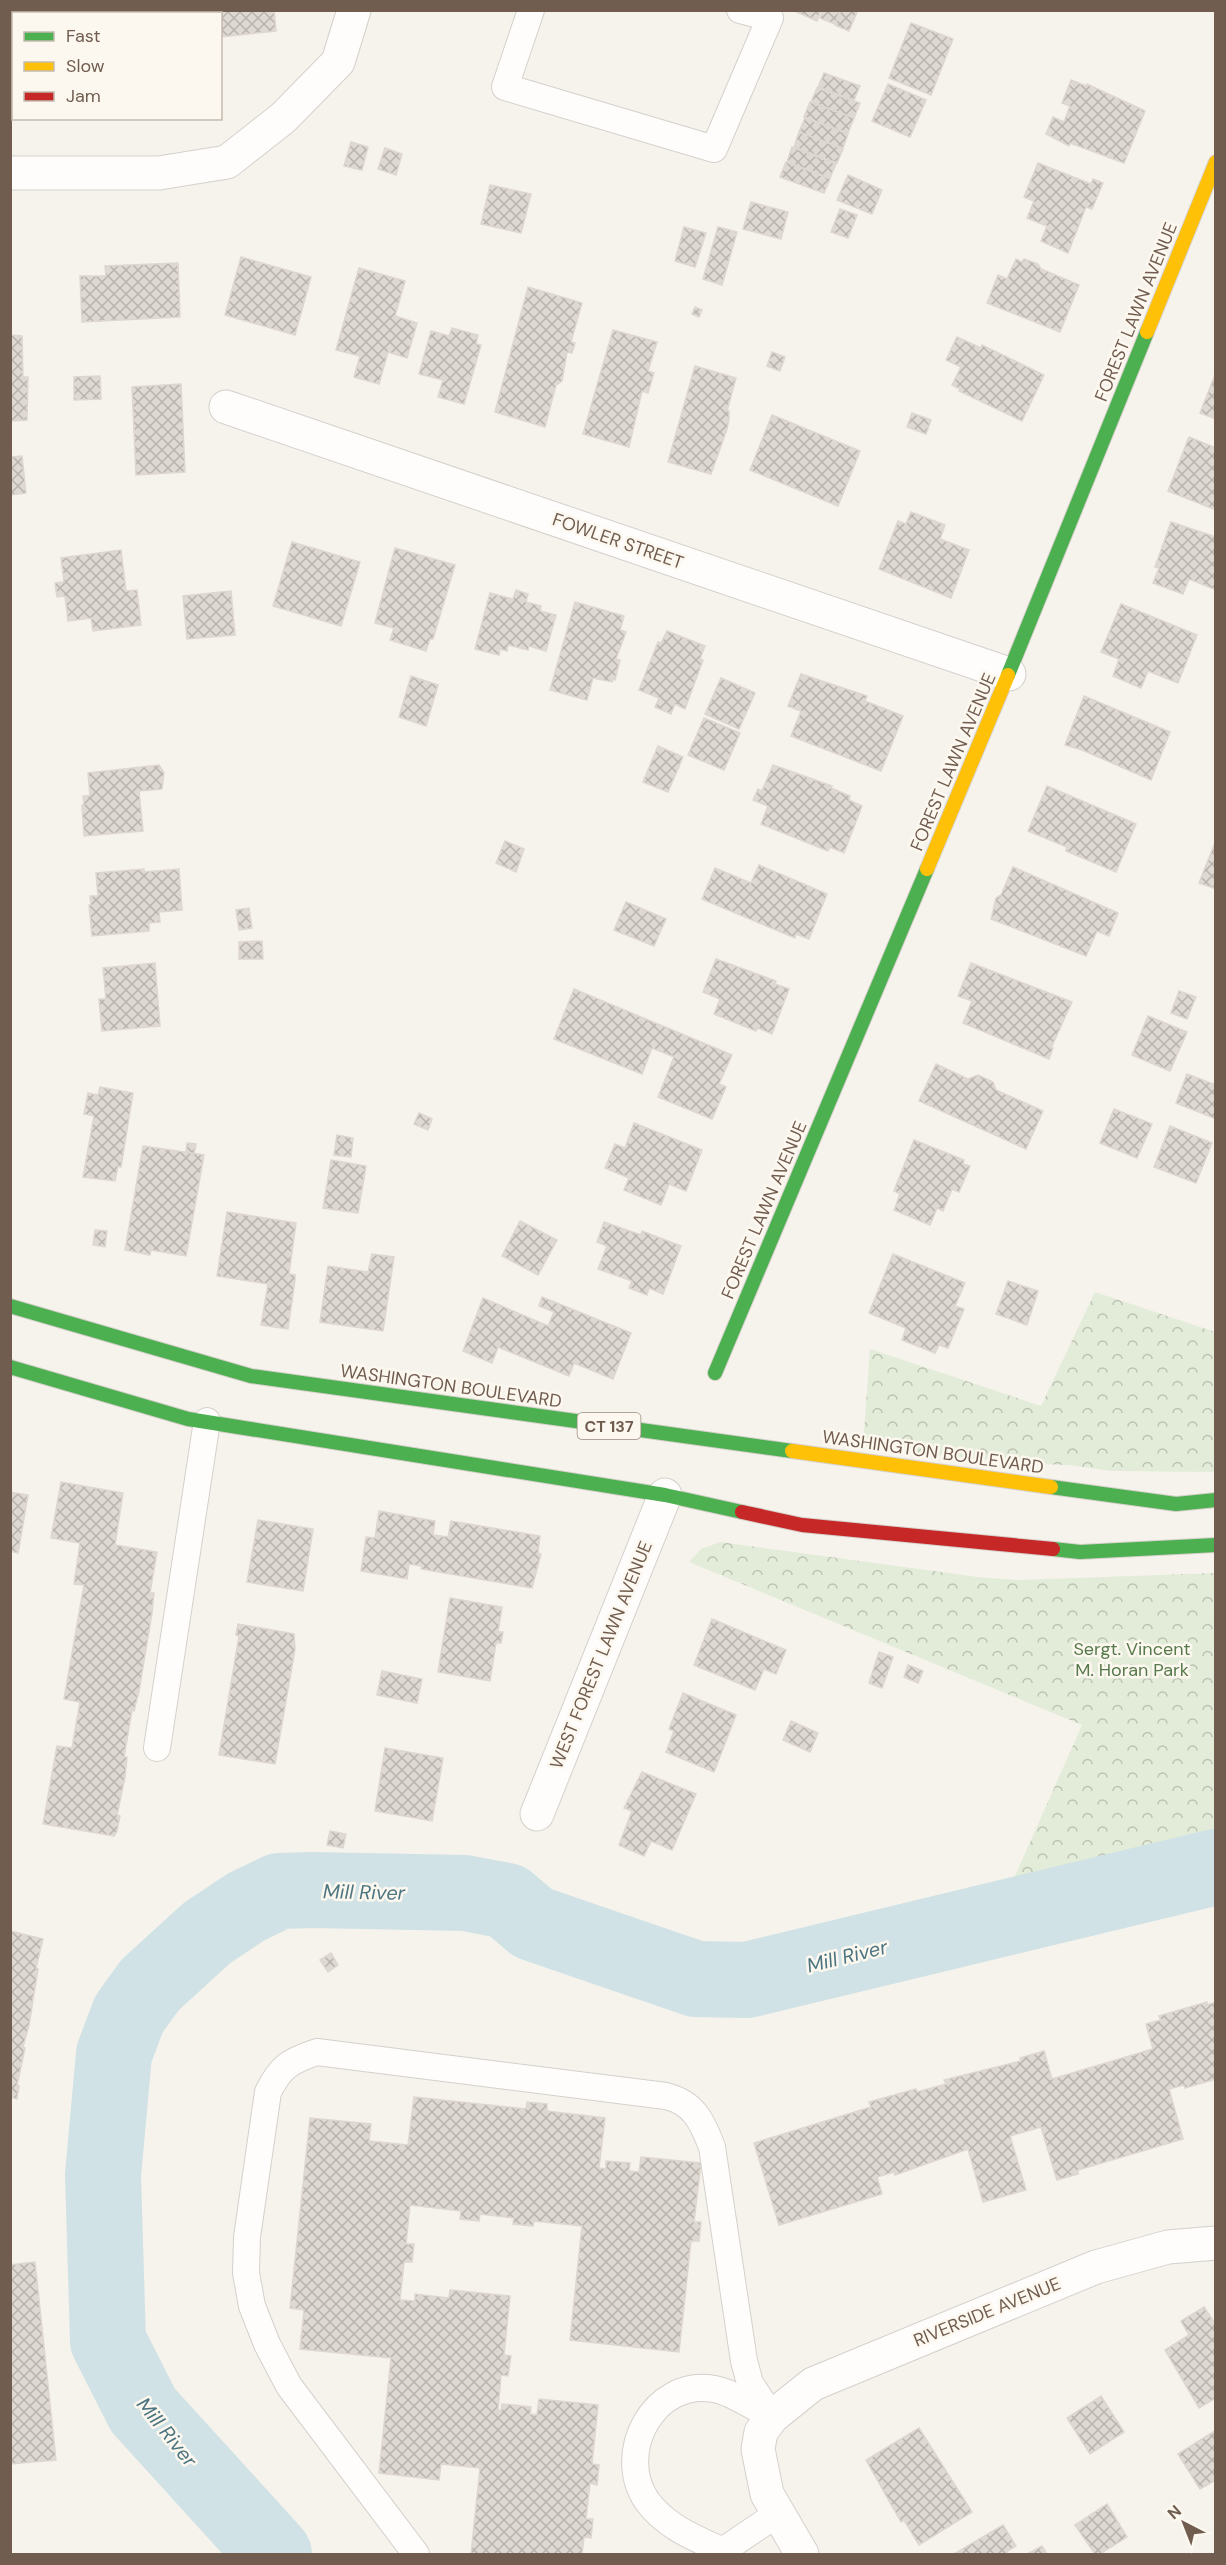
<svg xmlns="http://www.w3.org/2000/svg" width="1226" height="2565" font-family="'DM Sans',sans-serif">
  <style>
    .park { fill: url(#park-crowns) }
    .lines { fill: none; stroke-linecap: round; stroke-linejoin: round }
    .river { stroke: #d0e2e5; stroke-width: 76 }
    .building { fill: url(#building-cross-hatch); stroke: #ded7d0; stroke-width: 1.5 }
    .lane-casing { stroke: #d5d0cb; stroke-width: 28 }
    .street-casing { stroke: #d5d0cb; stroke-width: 35 }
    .fast-casing { stroke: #d6d0cb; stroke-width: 16 }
    .slow-casing { stroke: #d6d0cb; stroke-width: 16 }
    .jam-casing { stroke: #d6d0cb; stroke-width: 16 }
    .lane { stroke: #fefdfc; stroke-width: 26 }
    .street { stroke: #fefdfc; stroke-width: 33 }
    .fast { stroke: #4caf50; stroke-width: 14 }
    .slow { stroke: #ffc107; stroke-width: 14 }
    .jam { stroke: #c62828; stroke-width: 14 }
    .labels { text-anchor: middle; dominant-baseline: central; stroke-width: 5; stroke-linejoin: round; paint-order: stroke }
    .shield { fill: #fdf8ef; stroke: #9b8c80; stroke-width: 1.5 }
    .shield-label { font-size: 16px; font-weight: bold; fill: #715d50 }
    .street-label { font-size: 18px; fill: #715d50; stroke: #fdf8ef }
    .park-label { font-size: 18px; fill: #577a4c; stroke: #fdf8ef }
    .water-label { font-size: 20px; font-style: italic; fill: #4c7581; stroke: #fdf8ef }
  </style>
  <defs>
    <pattern id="park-crowns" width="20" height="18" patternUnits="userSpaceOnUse" patternTransform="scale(1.5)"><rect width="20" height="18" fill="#e3ecd9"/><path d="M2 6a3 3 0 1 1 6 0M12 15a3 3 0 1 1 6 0" fill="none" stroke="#bcc2b2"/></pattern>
    <pattern id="building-cross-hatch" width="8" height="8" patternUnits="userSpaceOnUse" patternTransform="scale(1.5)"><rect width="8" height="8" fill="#dfd9d3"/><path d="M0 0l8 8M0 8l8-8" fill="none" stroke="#b9b3ae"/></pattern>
  </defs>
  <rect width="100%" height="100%" fill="#f6f3ed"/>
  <g class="park">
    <path d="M1095,1292L1215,1332V1472L1111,1471L1070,1465L1032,1464L906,1452L863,1445L870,1349L1041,1406Z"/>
    <path d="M720,1542L978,1577L1018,1580L1215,1573V1839L1011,1885L1082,1725L689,1562L701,1549Z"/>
  </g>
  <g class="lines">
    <path class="river" d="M274,2554L143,2410L108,2341L103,2175L114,2054L129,2014L150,1985L207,1933L246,1907L279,1891L313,1890L465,1893L507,1901L533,1923L696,1979L747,1980L1216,1867"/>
  </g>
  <g class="building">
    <rect x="92" y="10" width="81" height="4"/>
    <path d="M207,10H274L276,31L220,37V14H207Z"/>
    <path d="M792,10H821L817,21Z"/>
    <path d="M823,10H840L835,24L820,18Z"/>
    <path d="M841,10H858L849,31L835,25Z"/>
    <path d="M911,23L953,39L931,95L889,78Z"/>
    <rect x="10" y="25" width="4" height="48"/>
    <path d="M824,73L860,86L854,100L818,87Z"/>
    <path d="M1071,80L1086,86L1087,84L1145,111L1124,163L1070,143L1069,146L1046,134L1053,117L1064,122L1070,106L1062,103Z"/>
    <path d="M888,84L926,100L910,137L872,121Z"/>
    <path d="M817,88L860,103L854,118L811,102Z"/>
    <path d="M810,102L854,118L848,133L804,117Z"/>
    <path d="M805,118L848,134L843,148L799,132Z"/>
    <path d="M799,132L843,149L837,163L794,147Z"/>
    <path d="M351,142L368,147L362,170L344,166Z"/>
    <path d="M792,147L836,164L830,178L787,162Z"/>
    <path d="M385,148L402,154L396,175L378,169Z"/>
    <path d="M786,162L830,179L824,193L780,177Z"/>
    <path d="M1038,163L1091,184L1093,179L1103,183L1092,209L1086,207L1068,253L1041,241L1047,226L1027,218L1034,201L1024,197Z"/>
    <path d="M848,175L882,190L872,214L837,200Z"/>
    <path d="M490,185L531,194L521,233L481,224Z"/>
    <path d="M751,202L788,212L781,239L743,229Z"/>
    <path d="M840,209L857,215L848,238L831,232Z"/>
    <path d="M684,227L706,233L695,267L675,261Z"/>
    <path d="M718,227L737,232L722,285L703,279Z"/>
    <path d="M241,257L311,277L295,335L225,315Z"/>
    <path d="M1016,259L1022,262L1024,259L1038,264L1041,269L1079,285L1060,332L987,303L998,275L1007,279Z"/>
    <path d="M178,263L180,317L82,322L80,276H106L105,266Z"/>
    <path d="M359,268L405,281L395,316L417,323L407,358L388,352L379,384L354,377L360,356L336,350Z"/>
    <path d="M528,287L582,303L571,342L575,343L572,353L567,352L562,381L556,385L545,427L495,412Z"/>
    <path d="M695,307L702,310L699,317L692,314Z"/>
    <path d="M452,328L478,335L476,344L481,345L464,404L438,397L443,380L419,374L431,331L449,336Z"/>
    <path d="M613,330L657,342L648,371L654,373L648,393L642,391L629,447L583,434Z"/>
    <path d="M10,335L22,336L23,377H28L27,420L10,421Z"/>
    <path d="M957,337L981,348L982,345L1044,375L1022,421L959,391L960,389L952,385L961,367L946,360Z"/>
    <path d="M772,352L785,357L780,371L767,366Z"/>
    <path d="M695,366L736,378L727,411H729V419L727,429L711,474L668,462Z"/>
    <path d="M1216,372V419L1200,413Z"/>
    <path d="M100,376L101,399L74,400V377Z"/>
    <path d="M181,384L185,472L136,475L132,387Z"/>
    <path d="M912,413L931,420L926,434L907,427Z"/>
    <path d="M772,415L860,451L838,506L750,470Z"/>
    <path d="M1189,437L1216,448V510L1168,491Z"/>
    <path d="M22,456L26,493L10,495V457Z"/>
    <path d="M911,512L945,525L940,539L969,550L951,598L879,569L898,521L906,524Z"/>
    <path d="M1171,522L1216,537V590L1189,579L1183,594L1153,583L1159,568L1155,567Z"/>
    <path d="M292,542L360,562L341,626L273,606Z"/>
    <path d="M395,548L455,565L433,639H430L426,651L390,640L394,628L375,623Z"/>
    <path d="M121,550L126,591L137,590L141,625L93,631L91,618L68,621L65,596L57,597L55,583L64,582L61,558Z"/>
    <path d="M516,590L528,594L526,602L541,606L540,611L556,615L546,651L529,646L528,650L508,645L507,651L500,649L499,655L475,649L490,593L513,599Z"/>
    <path d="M231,591L235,635L187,639L183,596Z"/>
    <path d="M575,602L624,616L620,630L626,632L616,659L620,660L615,680L613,679L612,682L593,678L587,700L550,690Z"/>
    <path d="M1121,604L1197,635L1178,683L1148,671L1141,688L1113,676L1119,659L1101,652Z"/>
    <path d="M667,631L705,646L700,659L703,660L685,709L675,704L671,714L655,707L659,698L639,690L658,642L661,643Z"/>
    <path d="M801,674L867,696L865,701L903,716L881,771L791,736L801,711L788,706Z"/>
    <path d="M411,676L438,685L426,726L399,717Z"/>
    <path d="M721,678L755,693L739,729L705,714Z"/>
    <path d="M1084,696L1170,732L1151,780L1082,750L1065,745Z"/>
    <path d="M704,718L740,733L724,770L688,755Z"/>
    <path d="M658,746L683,757L668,792L643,782Z"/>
    <path d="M159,765L164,773L162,789L139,791L143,831L84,836L82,805H84L83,796H90L88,773Z"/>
    <path d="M773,765L832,786L831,788L850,796L849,800L862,806L844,853L830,847L828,851L761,824L768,806L753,800L758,789L762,791Z"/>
    <path d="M1047,786L1136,824L1116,872L1066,851L1067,847L1028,831Z"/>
    <path d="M1216,840V889L1199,883Z"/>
    <path d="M505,841L524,849L516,872L496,863Z"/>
    <path d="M759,865L827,894L809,939L796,934L795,938L702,899L715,868L751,883Z"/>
    <path d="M1013,867L1118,913L1109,936L1097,931L1086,956L991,919L996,898L1001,895Z"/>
    <path d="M144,869V872L179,869L182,910L159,912L160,922L149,923V931L92,936L89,905H91L90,896H98L96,873Z"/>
    <path d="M626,902L666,919L654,946L614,930Z"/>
    <path d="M249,908L252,928L239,930L236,910Z"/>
    <path d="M262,941L263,959H239V942Z"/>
    <path d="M716,959L776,981L775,984L789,989L772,1034L758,1028L756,1031L714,1014L720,999L703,992Z"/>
    <path d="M155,963L160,1026L102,1031L99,999H106L103,968Z"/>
    <path d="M971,963L1072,1002L1051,1048H1053L1049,1059L963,1023L972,1001L958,996Z"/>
    <path d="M574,989L732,1055L719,1084L726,1087L712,1119L658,1097L674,1057L652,1048L642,1074L554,1039Z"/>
    <path d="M1179,991L1196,997L1187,1019L1171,1013Z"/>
    <path d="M1148,1016L1187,1032L1170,1071L1132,1055Z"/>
    <path d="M936,1064L968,1079L978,1075L993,1082L996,1090L1043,1111L1026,1149L919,1101Z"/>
    <path d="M1187,1074L1216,1085V1119L1176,1103Z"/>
    <path d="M100,1087L133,1093L121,1167L118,1166L115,1181L83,1177L94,1116L84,1114L88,1093L98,1095Z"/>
    <path d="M1114,1109L1152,1124L1137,1158L1100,1143Z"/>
    <path d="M419,1113L432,1119L428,1130L414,1124Z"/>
    <path d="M634,1123L702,1150L686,1191L669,1184L661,1205L624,1190L629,1178L605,1168L615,1144L625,1148Z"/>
    <path d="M1170,1126L1212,1143L1196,1183L1154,1167Z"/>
    <path d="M337,1135L353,1138L351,1157L334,1155Z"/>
    <path d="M914,1140L964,1160L963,1164L970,1166L959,1192L952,1189L943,1211L937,1208L930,1225L894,1210L900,1194L894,1191Z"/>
    <path d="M187,1143L196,1144L194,1154L186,1152Z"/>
    <path d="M143,1146L204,1155L186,1256L151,1250L150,1255L125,1250Z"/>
    <path d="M331,1160L366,1166L358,1213L323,1208Z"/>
    <path d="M227,1212L296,1223L289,1274L295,1275V1280L288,1329L261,1325L268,1284L217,1276Z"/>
    <path d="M520,1221L557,1240L538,1275L502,1256Z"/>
    <path d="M604,1222L641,1235L642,1231L681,1246L663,1294L649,1288L647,1295L629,1288L632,1281L598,1269L607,1246L597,1242Z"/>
    <path d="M95,1230L107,1231L105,1247L93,1245Z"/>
    <path d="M372,1254L394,1257L383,1331L320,1322L328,1266L368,1272Z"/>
    <path d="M893,1254L965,1283L955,1306L964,1309L948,1348L939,1345L935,1353L902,1340L906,1328L869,1313Z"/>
    <path d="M1008,1281L1038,1291L1027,1325L996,1314Z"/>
    <path d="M542,1297L631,1333L613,1379L574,1363L569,1376L498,1347L492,1363L463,1351L483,1298L548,1326L554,1312L539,1306Z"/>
    <path d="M61,1482L123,1493L115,1545L157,1552L150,1593H154L152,1613L139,1691L134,1711L132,1710L124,1757H127L125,1777L117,1815L120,1816L117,1831L114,1836L43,1824L57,1746L72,1748L80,1702L64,1699L84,1585L74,1584L80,1543L51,1538Z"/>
    <path d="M10,1492L28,1495L18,1553L10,1551Z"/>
    <path d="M379,1511L435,1521L433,1535L448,1537L451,1521L540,1536L538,1553L541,1554L532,1588L421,1569L422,1566L409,1564L407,1579L361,1571L366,1537L375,1538Z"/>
    <path d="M258,1520L313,1529L303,1591L247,1582Z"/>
    <path d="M450,1598L502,1607L498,1632H503L501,1643H496L490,1681L438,1672Z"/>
    <path d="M712,1619L786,1650L776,1674L764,1669L755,1690L694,1665Z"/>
    <path d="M238,1624L294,1634L295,1649L275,1764L219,1755L239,1636L236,1635Z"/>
    <path d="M879,1652L893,1657L882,1688L869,1683Z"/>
    <path d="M908,1665L923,1671L918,1683L904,1677Z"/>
    <path d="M382,1671L422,1679L417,1703L377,1695Z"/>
    <path d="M683,1693L736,1715L714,1772L666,1752L674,1731L669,1729Z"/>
    <path d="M791,1721L818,1733L810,1752L783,1740Z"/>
    <path d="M385,1748L443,1758L432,1821L375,1811Z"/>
    <path d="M642,1772L696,1794L672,1850L651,1841L644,1856L619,1845L632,1811L624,1808Z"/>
    <path d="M330,1831L346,1834L343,1848L327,1845Z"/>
    <path d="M10,1931L43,1939L36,1968L38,1969L29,2025L23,2047L25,2048L17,2085L19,2086L17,2099L10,2097Z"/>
    <path d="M331,1953L338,1965L328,1972L320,1960Z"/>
    <path d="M1207,2002V2005L1216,2002V2079L1185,2088L1184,2085L1169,2089L1183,2139L1078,2170V2174L1057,2180L1041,2127L1010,2136L1026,2190L983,2202L968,2149L895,2175L894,2172L877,2177L882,2194L779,2225L754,2143L871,2107L869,2102L916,2089L917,2092L946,2084L944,2080L1021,2061L1020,2058L1044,2051L1052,2079L1153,2049L1146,2024L1161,2020L1159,2016Z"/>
    <path d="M414,2097L526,2109L527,2102L547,2104V2111L605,2118L599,2168L606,2169V2161L630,2163L629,2171L639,2172L641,2157L701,2163L694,2222H701L699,2241H691L679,2352L570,2340L582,2226L534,2221L533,2226L513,2224L514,2218L480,2214L479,2221L460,2219L461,2211L410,2205L406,2244H414L412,2262H404L400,2300L415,2301V2294L449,2298L450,2290L510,2296L504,2355L511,2356L508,2376L501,2375L498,2410L501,2411L502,2404L531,2407L530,2414L537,2415L539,2399L598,2405L592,2464L599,2465L597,2485L590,2483L586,2519H593L591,2538L584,2537L582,2554H471L480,2468L441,2464L439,2480L379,2473L391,2358L300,2349L304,2310L290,2308L310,2118L371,2124L369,2141L408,2145Z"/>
    <path d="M35,2262L56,2460L10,2464V2265Z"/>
    <path d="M1204,2307L1216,2325V2398L1199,2408L1165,2350L1189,2335L1181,2321Z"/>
    <path d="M1101,2396L1124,2432L1090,2454L1067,2418Z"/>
    <path d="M919,2428L972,2512L919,2545L904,2520L901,2522L866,2460Z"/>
    <path d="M1216,2430V2480L1200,2489L1178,2454Z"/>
    <path d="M1107,2504L1127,2537L1100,2554H1095L1075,2525Z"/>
    <path d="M1003,2525L1016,2546L1006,2552L1008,2554H954Z"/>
    <path d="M1042,2546L1047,2554H1027Z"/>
  </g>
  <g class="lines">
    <defs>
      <g id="lane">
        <path d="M531,10L505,87L714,149L770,18L740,10"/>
        <path d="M157,1748L207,1421"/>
        <path d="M723,2551C695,2538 666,2527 647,2501C614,2453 654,2378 714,2389C730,2391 756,2409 772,2416"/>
        <path d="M416,2554L289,2386L267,2344L252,2306L246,2273L247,2237L268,2092C281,2066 290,2061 317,2052L666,2096C694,2103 702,2121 712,2147L744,2361L750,2383L772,2417"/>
        <path d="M718,2554L777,2514"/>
      </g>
      <g id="street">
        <path d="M10,173H159L227,162L283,118L338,62L354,10"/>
        <path d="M226,407L1009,674"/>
        <path d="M537,1814L665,1495"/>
        <path d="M802,2554L767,2494L758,2449L761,2432L772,2417L813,2384L1096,2267L1168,2247L1216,2243"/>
      </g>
      <g id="fast">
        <path d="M1008,675L1147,332"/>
        <path d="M10,1306L251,1376L792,1451"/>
        <path d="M10,1367L188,1419L665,1495L742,1512"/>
        <path d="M715,1373L927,869"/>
        <path d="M1051,1487L1176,1504L1216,1500"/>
        <path d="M1053,1549L1080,1552L1216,1545"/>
      </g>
      <g id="slow">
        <path d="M1147,332L1216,162"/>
        <path d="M927,869L1008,675"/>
        <path d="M792,1451L1051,1487"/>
      </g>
      <path id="jam" d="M742,1512L802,1525L1053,1549"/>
    </defs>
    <use href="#lane" class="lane-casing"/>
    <use href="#street" class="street-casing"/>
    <use href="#fast" class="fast-casing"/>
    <use href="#slow" class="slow-casing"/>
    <use href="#jam" class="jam-casing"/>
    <use href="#lane" class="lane"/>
    <use href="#street" class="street"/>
    <use href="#fast" class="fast"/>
    <use href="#slow" class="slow"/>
    <use href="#jam" class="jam"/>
  </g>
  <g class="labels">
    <rect class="shield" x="577.5" y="1413" width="63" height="26" rx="4.5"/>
    <g class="shield-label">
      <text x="609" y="1426">CT 137</text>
    </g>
    <g class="street-label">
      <text transform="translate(1136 312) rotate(-68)">FOREST LAWN AVENUE</text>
      <text transform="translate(618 541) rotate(19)">FOWLER STREET</text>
      <text transform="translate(953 762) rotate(-67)">FOREST LAWN AVENUE</text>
      <text transform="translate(764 1210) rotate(-67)">FOREST LAWN AVENUE</text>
      <text transform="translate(451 1386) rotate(8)">WASHINGTON BOULEVARD</text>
      <text transform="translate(933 1452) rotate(8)">WASHINGTON BOULEVARD</text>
      <text transform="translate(601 1655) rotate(-68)">WEST FOREST LAWN AVENUE</text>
      <text transform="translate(987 2312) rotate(-22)">RIVERSIDE AVENUE</text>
    </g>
    <g class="park-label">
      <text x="1132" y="1649">Sergt. Vincent<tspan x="1132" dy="21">M. Horan Park</tspan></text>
    </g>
    <g class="water-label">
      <text transform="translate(364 1892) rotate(1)">Mill River</text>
      <text transform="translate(847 1956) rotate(-14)">Mill River</text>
      <text transform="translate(167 2432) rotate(51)">Mill River</text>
    </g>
  </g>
  <rect width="1226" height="2565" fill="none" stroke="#715d50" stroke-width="24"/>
  <rect x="12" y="12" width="210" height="108" fill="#fdf8ef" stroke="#c5baaf" stroke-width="1.5"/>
  <rect x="24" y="32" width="30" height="9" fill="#4caf50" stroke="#c5baaf" stroke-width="1.5"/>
  <text x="66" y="42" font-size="18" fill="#715d50">Fast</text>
  <rect x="24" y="62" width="30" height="9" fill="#ffc107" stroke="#c5baaf" stroke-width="1.5"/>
  <text x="66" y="72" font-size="18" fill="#715d50">Slow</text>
  <rect x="24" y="92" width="30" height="9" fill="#c62828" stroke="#c5baaf" stroke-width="1.5"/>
  <text x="66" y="102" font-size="18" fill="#715d50">Jam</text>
  <g transform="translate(1184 2523) rotate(318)" stroke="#fdf8ef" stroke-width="4.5" paint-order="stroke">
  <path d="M0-4.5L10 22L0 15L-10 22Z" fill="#715d50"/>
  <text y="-9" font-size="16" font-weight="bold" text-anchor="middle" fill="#715d50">N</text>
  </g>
</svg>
